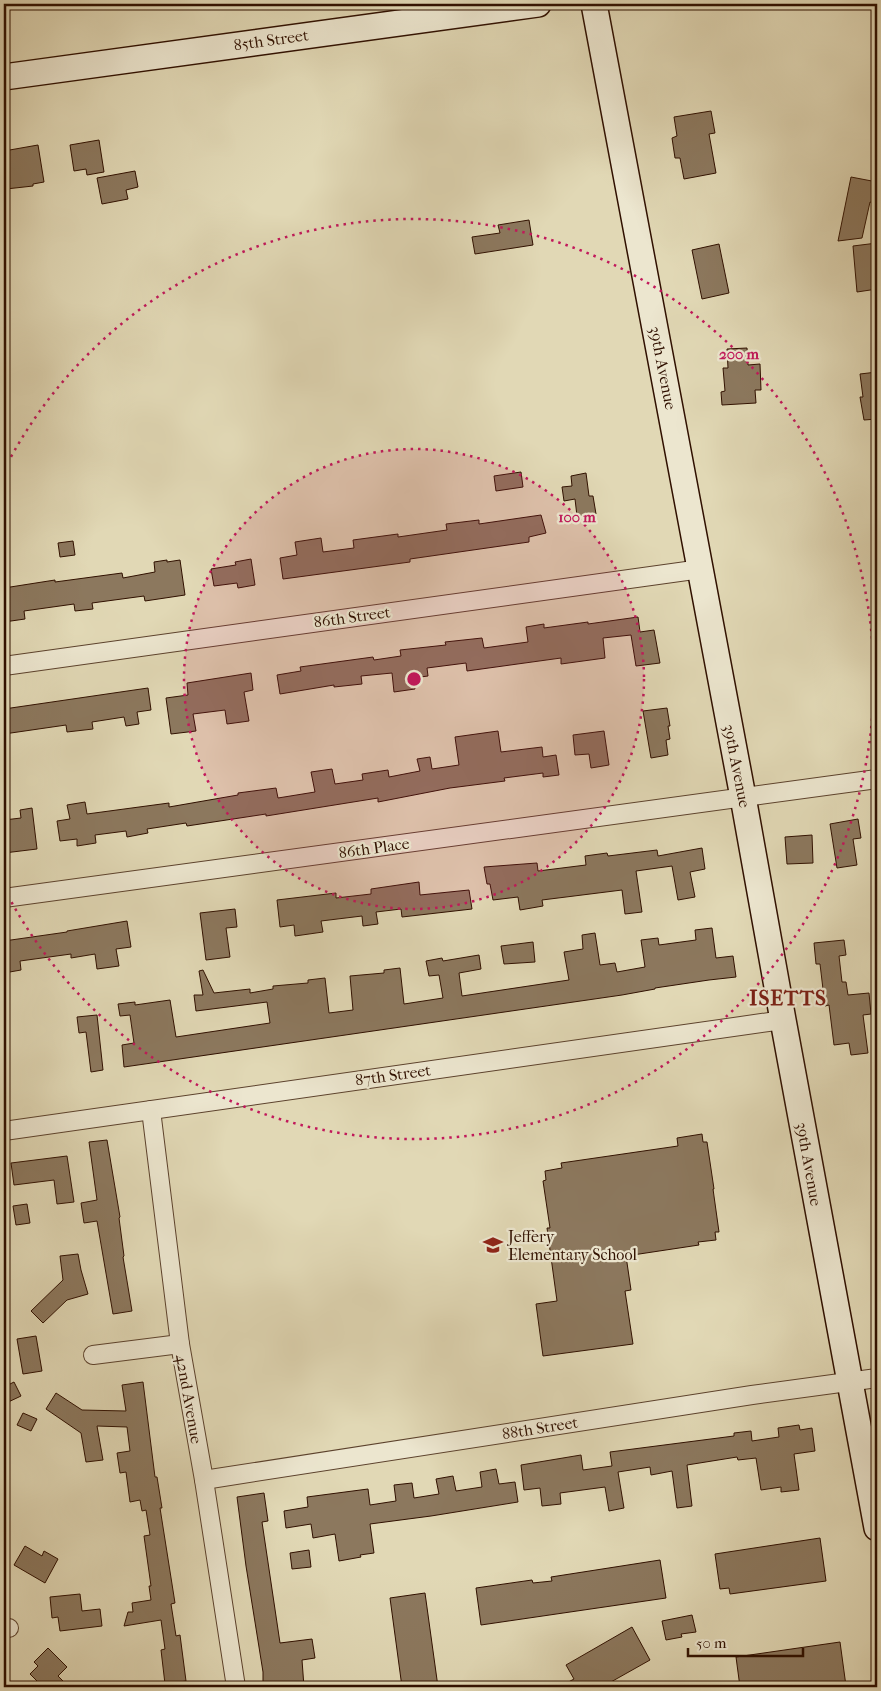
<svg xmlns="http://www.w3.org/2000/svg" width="881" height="1691" font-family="'IM FELL French Canon',serif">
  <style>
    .building { fill: #8c785e; stroke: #301000 }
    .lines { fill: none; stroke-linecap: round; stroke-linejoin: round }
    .street-casing { stroke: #5c422d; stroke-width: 20 }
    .secondary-casing { stroke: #301000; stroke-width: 28 }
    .street { stroke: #ece6cf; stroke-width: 18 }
    .secondary { stroke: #ece6cf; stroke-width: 25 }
    .ring { fill: none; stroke: #c2185b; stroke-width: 2.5; stroke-dasharray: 2.5 5 }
    .labels { text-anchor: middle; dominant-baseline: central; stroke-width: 4.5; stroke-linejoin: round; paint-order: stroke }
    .street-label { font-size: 16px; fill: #301000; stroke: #ece6cf }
    .poi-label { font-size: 16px; fill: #301000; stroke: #ece6cf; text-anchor: start }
    .district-label { font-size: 21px; font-weight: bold; letter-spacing: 1px; fill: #7a1f14; stroke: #ece6cf }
    .centre { fill: #c2185b; stroke: #ece6cf; stroke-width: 2.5 }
    .ring-label { font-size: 15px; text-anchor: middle; font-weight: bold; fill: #c2185b; stroke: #ece6cf; stroke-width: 4.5; stroke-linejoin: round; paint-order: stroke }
  </style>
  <rect width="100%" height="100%" fill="#e1d8b5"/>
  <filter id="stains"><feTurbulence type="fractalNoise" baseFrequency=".004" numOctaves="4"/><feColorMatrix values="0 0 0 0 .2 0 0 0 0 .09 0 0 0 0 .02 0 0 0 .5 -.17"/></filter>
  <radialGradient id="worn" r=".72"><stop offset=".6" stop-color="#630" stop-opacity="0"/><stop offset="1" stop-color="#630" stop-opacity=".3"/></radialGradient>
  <g class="building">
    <path d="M711,111L715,133L709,134L716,173L684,179L680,158H675L672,138L677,136L674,117Z"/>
    <path d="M99,140L104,172L87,175L86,169L74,171L70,145Z"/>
    <path d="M38,145L44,182L33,184V186L6,189L4,173V151Z"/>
    <path d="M135,171L138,187L126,190L128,199L102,204L97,178Z"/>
    <path d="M851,177L877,182V204L870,202L862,238L838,241Z"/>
    <path d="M529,220L533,245L475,254L472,237L500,233L498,225Z"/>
    <path d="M877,243V289L857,292L853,246Z"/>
    <path d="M719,244L729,293L702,299L692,250Z"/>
    <path d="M747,348L748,365L760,364L761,390H755L756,403L722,405L721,392L725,391L723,368H728L727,349Z"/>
    <path d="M877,372V419L864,420L860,397H863L860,374Z"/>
    <path d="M521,472L523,487L496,491L494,476Z"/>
    <path d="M586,473L589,496H593L596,514L577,516L575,499L564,501L562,487L572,486L571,476Z"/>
    <path d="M541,515L546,533L529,537V542L410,559V562L283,579L280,558L297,555L295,542L321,538L323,552L354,548L353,540L398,534V537L447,530L446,524L479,520V524Z"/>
    <path d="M73,541L75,555L60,557L58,543Z"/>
    <path d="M251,559L255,585L238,588L237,583L214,586L211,569L236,565L235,562Z"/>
    <path d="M167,560V562L180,560L185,595L145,601L144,596L92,603L93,609L75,611L74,604L24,611L25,619L4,622V588L55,580V582L122,573L123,578L155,572L154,562Z"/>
    <path d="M638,617L640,632L654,630L660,663L636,666L631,635L603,638L605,658L561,664V658L467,671L466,663L427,668L428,676L413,678L415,689L394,692L392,673L361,676L362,684L334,687V685L280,694L277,675L301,671L300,667L373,657L374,660L401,656L400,650L446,645L445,642L482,638L484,648L528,642L526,627L544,624V628L588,622V624Z"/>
    <path d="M251,673L253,690L244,692L249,721L227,724L225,710L193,714L196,731L171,734L166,698L188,695L187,683Z"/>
    <path d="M148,688L151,710L137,712L139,724L126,726L124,717L92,722L93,729L67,732L66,725L4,734V709Z"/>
    <path d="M667,708L670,726H668L670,739L666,740L668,755L651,758L643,711Z"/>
    <path d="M498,731L501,752L542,747L543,757L556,755L559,775L543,777V773L504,778L505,781L450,788L378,802V798L266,816V814L187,826L186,823L147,829L148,833L127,837L126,831L95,835L96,843L77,846V839L60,841L57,821L70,819L67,805L85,802L87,814L169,803V807L238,795V793L276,788L278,798L315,792L311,772L332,769L335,784L363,780L362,774L388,770L389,777L420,771L417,759L430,757L432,769L459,765L455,737Z"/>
    <path d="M604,731L609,765L591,768L589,754L575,755L573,735Z"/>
    <path d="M32,808L37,849L4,853V820L21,818L20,810Z"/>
    <path d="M858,819L861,838L853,839L857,865L837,868L830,824Z"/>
    <path d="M812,835L813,863L787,864L785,837Z"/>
    <path d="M702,848L705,869L690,872L695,897L678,900L672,866L636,871L642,912L625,914L622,890L542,900L543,906L520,910L518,897L493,900L490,884H487L484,867L537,863L538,871L586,865L585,856L607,853L608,856L657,850L658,856Z"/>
    <path d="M419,882L420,895L469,890L472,909L402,917L401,909L376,912L378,924L363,926L362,916L321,921L323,932L295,936L294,925L280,927L277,900L336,893V898L371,894V889Z"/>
    <path d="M235,909L237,927L226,928L230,957L206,960L200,913Z"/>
    <path d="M127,921L131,947L116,949L119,966L97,969L95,954L71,958V954L20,961L21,970L4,973V941L67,932V931Z"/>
    <path d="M712,928L716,958L733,956L736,977L709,980L655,988V989L622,995L124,1067L122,1045L134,1043L130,1015L120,1016L118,1004L135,1002V1005L170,1000L176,1037L270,1023L267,1002L196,1011L194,995H203L199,971L203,970L214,993L250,989V993L273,989V986L308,983V980L325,978L329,1013L353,1010L350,976L384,973V970L400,968L404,1004L443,998L439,975L429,976L426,961L442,958L443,961L479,955L481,969L459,973L462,996L569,980L564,952L583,949L582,935L595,933L600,965L615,963L617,972L645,967L641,940L658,938L659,945L696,940L695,930Z"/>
    <path d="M844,940L846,955L839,956L842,982H846L848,995L869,993L871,1014L863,1015L868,1053L851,1055L849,1043L834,1045L829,1005L825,1006L820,964H816L814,943Z"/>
    <path d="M533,942L535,962L504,964L501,946Z"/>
    <path d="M97,1015L103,1070L91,1072L86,1032L79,1033L77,1017Z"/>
    <path d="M702,1134L703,1142H707L714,1189H713L719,1232H715L716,1240L698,1242L699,1245L626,1256L631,1290L625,1291L633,1344L543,1356L536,1304L557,1301L547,1228H550L543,1181L546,1180L545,1171L562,1168L561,1163L678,1146L677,1138Z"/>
    <path d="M107,1140L120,1217L119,1218L124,1256L123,1257L132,1311L113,1314L97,1221L84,1223L81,1203L97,1200L89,1142Z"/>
    <path d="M67,1156L74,1202L57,1204L54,1180L14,1185L11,1163Z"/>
    <path d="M27,1204L30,1223L16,1225L13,1206Z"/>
    <path d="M78,1254L81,1270L88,1294L67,1300L43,1323L31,1311L63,1280L60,1256Z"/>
    <path d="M36,1336L42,1371L23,1374L17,1339Z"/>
    <path d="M14,1382L21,1396L4,1404V1387Z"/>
    <path d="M143,1382L155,1477H157L162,1508H160L175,1603L171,1604L176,1636L180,1635L186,1681L165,1684L161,1650L165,1649L161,1620L124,1626L128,1612H133L132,1603L151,1600L149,1586H151L144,1536L150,1535L146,1510L142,1511L140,1500L130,1502L126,1472L120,1473L117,1453L130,1451L127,1427L97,1426L103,1460L86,1462L81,1433L46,1409L56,1393L82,1410L126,1411L122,1385Z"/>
    <path d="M23,1413L37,1419L31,1431L17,1425Z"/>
    <path d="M799,1425L800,1430L812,1428L815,1451L794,1454L799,1490L781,1492V1487L761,1490L756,1458L738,1460L737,1457L687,1465L692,1506L677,1508L672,1471L651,1475L650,1467L618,1472L624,1508L609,1511L605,1487L560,1493L561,1504L542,1506L540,1488L524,1490L521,1465L581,1455L583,1470L612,1466L610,1452L734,1436V1433L751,1431L752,1441L779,1437L778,1428Z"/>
    <path d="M496,1469L499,1484L515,1482L518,1502L431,1516L370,1524L374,1553L360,1555L361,1557L339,1561L335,1534L313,1538L311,1524L286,1528L284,1511L308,1507L307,1497L368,1489L370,1505L396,1501L394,1485L412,1483L414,1498L439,1494L436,1479L453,1476L456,1491L482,1487L480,1472Z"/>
    <path d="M264,1493L268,1521L262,1522L280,1643L312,1639L315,1658L302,1660L304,1687H263V1672L246,1566L237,1497Z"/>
    <path d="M820,1538L826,1581L730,1594L729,1588L720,1589L715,1554Z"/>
    <path d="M25,1546L42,1556L44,1551L58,1559L45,1583L14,1565Z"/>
    <path d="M309,1550L311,1567L292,1569L290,1553Z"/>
    <path d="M660,1560L666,1598L481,1625L476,1588L532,1580L533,1583L552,1581L551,1577Z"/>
    <path d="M425,1593L438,1687H402L390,1598Z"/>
    <path d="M80,1594L82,1611L100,1609L102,1626L60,1631L58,1617L52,1618L50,1597Z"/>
    <path d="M692,1615L696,1632L681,1634L682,1637L666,1640L662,1621Z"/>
    <path d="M632,1627L650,1660L602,1687H559L574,1679L566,1665Z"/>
    <path d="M840,1642L846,1686L835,1687H740L736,1657Z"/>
    <path d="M48,1648L67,1667L58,1676L69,1687H43L30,1674L38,1666L34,1662Z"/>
  </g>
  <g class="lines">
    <defs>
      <g id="street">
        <path d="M4,666L701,569"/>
        <path d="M4,898L877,779"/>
        <path d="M151,1110L180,1344L204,1480L236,1687"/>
        <path d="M4,1131L783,1020"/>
        <path d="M93,1355L180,1344"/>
        <path d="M204,1480L752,1395L877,1378"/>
        <path d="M4,1628H9"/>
      </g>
      <g id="secondary">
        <path d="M594,4L743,797L783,1020L877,1528"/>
        <path d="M4,77L538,4"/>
      </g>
    </defs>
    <use href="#street" class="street-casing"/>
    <use href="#secondary" class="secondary-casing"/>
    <use href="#street" class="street"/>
    <use href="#secondary" class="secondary"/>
  </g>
  <circle cx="414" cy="679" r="230" fill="#c2185b" fill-opacity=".12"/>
  <g class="ring">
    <circle cx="414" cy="679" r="230"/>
    <path d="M4 470A460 460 0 1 1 4 888"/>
  </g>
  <defs>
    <symbol id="school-bare" viewBox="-9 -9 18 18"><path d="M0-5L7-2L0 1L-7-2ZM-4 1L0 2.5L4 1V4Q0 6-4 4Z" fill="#8f2418" stroke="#ece6cf" stroke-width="2.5" paint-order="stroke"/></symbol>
  </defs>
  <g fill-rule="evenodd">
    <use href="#school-bare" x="479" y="1231" width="28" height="28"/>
  </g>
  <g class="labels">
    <g class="street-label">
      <text transform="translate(271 40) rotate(-8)">85th Street</text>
      <text transform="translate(663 368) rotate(79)">39th Avenue</text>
      <text transform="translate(352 617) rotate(-8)">86th Street</text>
      <text transform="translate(737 766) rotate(79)">39th Avenue</text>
      <text transform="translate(374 848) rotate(-8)">86th Place</text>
      <text transform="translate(393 1075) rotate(-8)">87th Street</text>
      <text transform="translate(809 1164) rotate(80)">39th Avenue</text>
      <text transform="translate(189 1399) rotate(80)">42nd Avenue</text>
      <text transform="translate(540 1428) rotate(-9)">88th Street</text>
    </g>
    <g class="poi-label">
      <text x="508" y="1236">Jeffery<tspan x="508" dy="18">Elementary School</tspan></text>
    </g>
    <g class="district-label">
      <text x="788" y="998">ISETTS</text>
    </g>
  </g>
  <circle cx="414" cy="679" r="8" class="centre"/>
  <g class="ring-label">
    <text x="739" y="359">200 m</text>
    <text x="577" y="522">100 m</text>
  </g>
  <rect width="881" height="1691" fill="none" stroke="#e1d8b5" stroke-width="20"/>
  <rect x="5" y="5" width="871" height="1681" fill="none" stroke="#301000" stroke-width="2.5"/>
  <rect x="10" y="10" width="861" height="1671" fill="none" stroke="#301000"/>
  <path d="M688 1648v8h115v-8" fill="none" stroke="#301000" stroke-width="2.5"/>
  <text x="696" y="1648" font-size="15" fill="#301000" stroke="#ece6cf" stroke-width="4" paint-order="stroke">50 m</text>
  <rect width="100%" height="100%" filter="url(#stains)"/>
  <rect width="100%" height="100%" fill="url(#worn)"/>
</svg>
